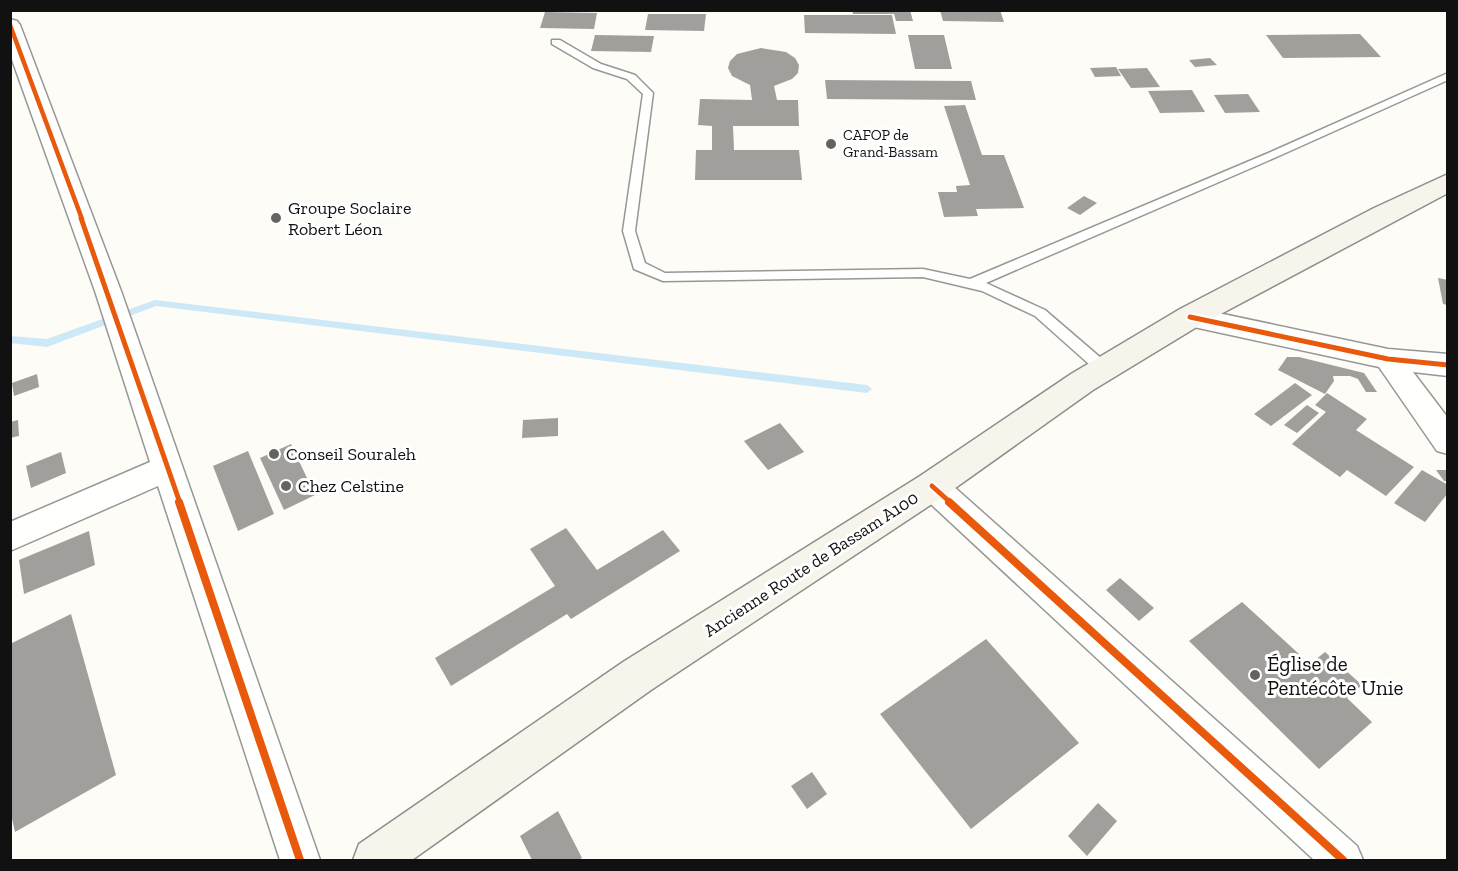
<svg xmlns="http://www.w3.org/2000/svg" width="1458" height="871" font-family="'Zilla Slab',serif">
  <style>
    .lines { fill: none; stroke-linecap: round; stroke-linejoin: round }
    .stream { fill: #cde8f7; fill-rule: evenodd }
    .building { fill: #a19f9c }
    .service-casing { stroke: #979795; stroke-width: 3 }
    .minor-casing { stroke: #979795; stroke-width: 3 }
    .secondary-casing { stroke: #8e8d8b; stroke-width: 3 }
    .service { fill: #fffffe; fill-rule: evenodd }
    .minor { fill: #fffffe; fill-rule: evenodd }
    .secondary { fill: #f6f4eb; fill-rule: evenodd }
    .cycleway-far2-casing { stroke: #fff; stroke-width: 8 }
    .cycleway-far1-casing { stroke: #fff; stroke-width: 9 }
    .cycleway-casing { stroke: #fff; stroke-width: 11 }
    .cycleway-far2 { stroke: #e8590c; stroke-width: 4.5 }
    .cycleway-far1 { stroke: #e8590c; stroke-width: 5 }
    .cycleway { stroke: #e8590c; stroke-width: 8 }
    .poi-dot { fill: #646362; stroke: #fff; stroke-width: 2 }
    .labels { text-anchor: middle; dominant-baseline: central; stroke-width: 6; stroke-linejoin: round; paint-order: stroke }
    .far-poi-label { font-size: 15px; fill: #111; stroke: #fff; text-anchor: start }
    .poi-label { font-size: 18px; fill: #111; stroke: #fff; text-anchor: start }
    .street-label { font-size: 18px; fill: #111; stroke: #fff }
    .near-poi-label { font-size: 21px; fill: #111; stroke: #fff; text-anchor: start }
  </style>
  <rect width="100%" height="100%" fill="#fdfcf7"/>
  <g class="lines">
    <path class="stream" d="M155,300L867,385L872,389L867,393L156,306L47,347L10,343V336L47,339Z"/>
  </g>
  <g class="building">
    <path d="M852,10H910L913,21H896L894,14H853Z"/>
    <path d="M940,10H1000L1004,22L943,21Z"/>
    <path d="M545,12L597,13L594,29L540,28Z"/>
    <path d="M648,14H706L704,31L645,30Z"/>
    <path d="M804,15H892L896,34L805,33Z"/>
    <path d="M1360,34L1381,57L1283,58L1266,35Z"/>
    <path d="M595,35L654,36L651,52L591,51Z"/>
    <path d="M908,35H944L952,69H915Z"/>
    <path d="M761,48L786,52L795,58L799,65L798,73L792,79L774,86L777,100H798L799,126H733L734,150H799L802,180H695L696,150H712V126L698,125L700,99L752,100L750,85L732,76L728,68L730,61L737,54Z"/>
    <path d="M1210,58L1217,65L1195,67L1189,60Z"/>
    <path d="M1116,67L1121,76L1095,77L1090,68Z"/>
    <path d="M1147,68L1160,87L1131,88L1118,69Z"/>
    <path d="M825,80L971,81L976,100L827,99Z"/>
    <path d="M1192,90L1205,112L1160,113L1148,91Z"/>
    <path d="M1248,94L1260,112L1225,113L1214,95Z"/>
    <path d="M965,105L982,155H1004L1024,208L976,209L978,216L944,217L938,192H957L956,186L970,185L944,106Z"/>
    <path d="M1084,196L1097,203L1080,215L1067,208Z"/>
    <path d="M1438,278L1448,280V305L1443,304Z"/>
    <path d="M1287,357H1299L1364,373L1377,392H1366L1358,379L1350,376H1333L1334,381L1325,394L1278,370Z"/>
    <path d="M37,374L39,387L14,396L12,383Z"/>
    <path d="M1295,383L1312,395L1271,426L1254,414Z"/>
    <path d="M1327,393L1367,419L1356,430L1414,467L1386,496L1347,470L1340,477L1292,444L1326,412L1315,405Z"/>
    <path d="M1307,405L1319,413L1297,433L1284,425Z"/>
    <path d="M558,418V436L522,438L523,420Z"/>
    <path d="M18,420L19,436L10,438V422Z"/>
    <path d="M780,423L804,452L768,470L744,441Z"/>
    <path d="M291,444L315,495L284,510L260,458Z"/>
    <path d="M248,451L274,514L238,531L213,466Z"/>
    <path d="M61,452L66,473L31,488L26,466Z"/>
    <path d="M1422,470L1448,485V493L1425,522L1394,503Z"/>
    <path d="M1436,470H1448V481H1444Z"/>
    <path d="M566,528L597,570L663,530L680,551L571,619L567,614L451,686L435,658L555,586L530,549Z"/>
    <path d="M89,531L95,565L24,594L19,560Z"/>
    <path d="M1120,578L1154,608L1139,621L1106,590Z"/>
    <path d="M1242,602L1310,664L1325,652L1362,685L1347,698L1372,722L1319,769L1189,641Z"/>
    <path d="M71,614L116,775L15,832L10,810V644Z"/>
    <path d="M986,639L1079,743L971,829L880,714Z"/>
    <path d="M812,772L827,794L807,809L791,786Z"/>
    <path d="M1098,803L1117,821L1087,856L1068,836Z"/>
    <path d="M558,811L582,858L578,860H532L520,836Z"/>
  </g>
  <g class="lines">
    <defs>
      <path id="service" d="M552,40H560L601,64L635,75L653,93L635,231L645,263L665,273L923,269L970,279L1273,151L1448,73V80L1281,155L986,283L1045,310L1109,365L1111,369L1104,374L1099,373L1035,316L982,291L923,277L663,281L634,269L623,231L643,94L627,79L593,68L552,44Z"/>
      <g id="minor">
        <path d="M10,19L17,21L20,25L121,291L320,860H280L158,486L10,551V522L150,462L95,291L10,54Z"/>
        <path d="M1190,307L1388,349L1448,354V376L1413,372L1448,418V454L1437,451L1379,367L1180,324L1177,317L1180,310Z"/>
        <path d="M932,473L943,477L1357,846L1363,860H1314L921,495L916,486L921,477Z"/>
      </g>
      <path id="secondary" d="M1448,174V193L1200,325L1093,390L944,496L651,690L412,860H353L359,844L623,662L920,476L1071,374L1180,309L1374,208Z"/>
    </defs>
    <use href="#service" class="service-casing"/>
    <use href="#minor" class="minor-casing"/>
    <use href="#secondary" class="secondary-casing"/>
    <use href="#service" class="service"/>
    <use href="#minor" class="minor"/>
    <use href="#secondary" class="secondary"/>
    <defs>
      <path id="cycleway-far2" d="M10,25L82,219"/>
      <g id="cycleway-far1">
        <path d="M81,218L180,503"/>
        <path d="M1190,317L1388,359L1448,365"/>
        <path d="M932,486L951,503"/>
      </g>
      <g id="cycleway">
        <path d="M179,502L300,860"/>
        <path d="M949,502L1343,860"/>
      </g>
    </defs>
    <use href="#cycleway-far2" class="cycleway-far2-casing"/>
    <use href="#cycleway-far1" class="cycleway-far1-casing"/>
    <use href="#cycleway" class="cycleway-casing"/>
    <use href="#cycleway-far2" class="cycleway-far2"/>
    <use href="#cycleway-far1" class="cycleway-far1"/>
    <use href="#cycleway" class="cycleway"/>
  </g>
  <g class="poi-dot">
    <circle cx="831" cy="144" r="6"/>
    <circle cx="276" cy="218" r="6"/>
    <circle cx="274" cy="454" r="6"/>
    <circle cx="286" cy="486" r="6"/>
    <circle cx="1255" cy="675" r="6"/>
  </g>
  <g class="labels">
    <g class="far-poi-label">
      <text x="843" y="135">CAFOP de<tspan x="843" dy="17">Grand-Bassam</tspan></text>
    </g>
    <g class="poi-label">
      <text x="288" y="208">Groupe Soclaire<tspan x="288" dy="21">Robert Léon</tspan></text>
      <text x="286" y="454">Conseil Souraleh</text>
      <text x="298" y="486">Chez Celstine</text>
    </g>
    <g class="street-label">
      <text transform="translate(811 564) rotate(-33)">Ancienne Route de Bassam A100</text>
    </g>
    <g class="near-poi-label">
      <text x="1267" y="663">Église de<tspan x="1267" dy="24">Pentécôte Unie</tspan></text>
    </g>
  </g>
  <rect width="1458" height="871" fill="none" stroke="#111111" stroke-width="24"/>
</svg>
